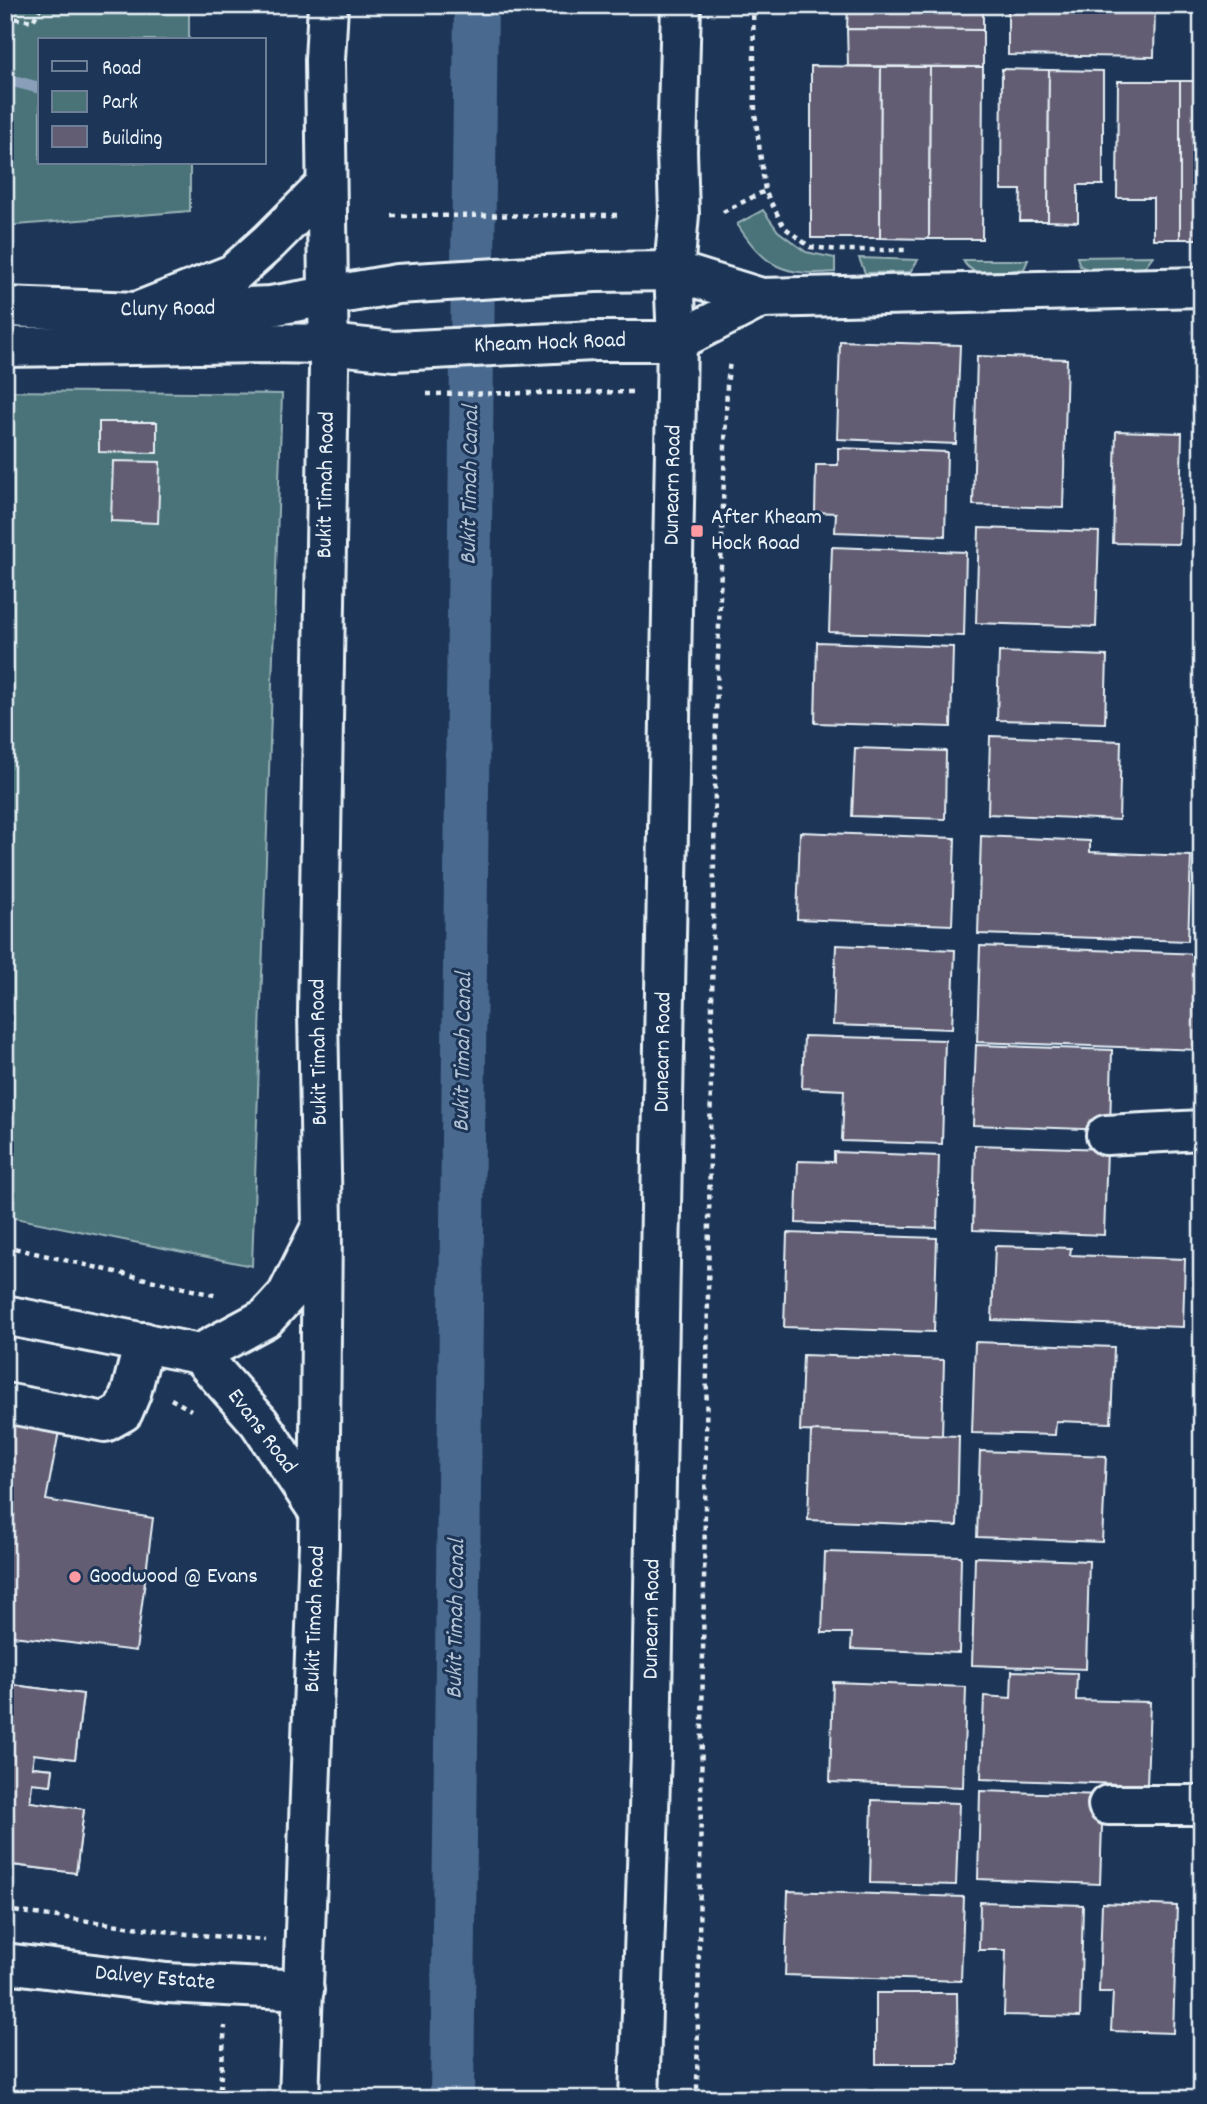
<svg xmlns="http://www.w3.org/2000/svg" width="1207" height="2104" font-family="Dekko,sans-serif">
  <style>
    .green { fill: #4a7378; stroke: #99b2b8; stroke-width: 2 }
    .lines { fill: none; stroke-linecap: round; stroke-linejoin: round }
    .stream { stroke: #899fb9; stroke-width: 12 }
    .canal { stroke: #49698f; stroke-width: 44 }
    .building { fill: #625d72; stroke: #e8f1f8; stroke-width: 2 }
    .minor-casing { stroke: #e8f1f8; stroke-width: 44 }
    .highway-casing { stroke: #e8f1f8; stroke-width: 44 }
    .path { stroke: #e8f1f8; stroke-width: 4.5; stroke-dasharray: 5 5; stroke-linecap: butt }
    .minor { stroke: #1d3557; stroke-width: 38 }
    .highway { stroke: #1d3557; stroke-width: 38 }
    .poi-dot { fill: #ff9aa2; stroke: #1d3557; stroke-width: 2.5 }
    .labels { text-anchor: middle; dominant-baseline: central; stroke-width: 6; stroke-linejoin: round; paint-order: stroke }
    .street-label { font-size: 23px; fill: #e8f1f8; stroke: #1d3557 }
    .poi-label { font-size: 23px; fill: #e8f1f8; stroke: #1d3557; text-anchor: start }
    .water-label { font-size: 24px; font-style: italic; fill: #b0c1d3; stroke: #1d3557 }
  </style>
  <rect width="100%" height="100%" fill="#1d3557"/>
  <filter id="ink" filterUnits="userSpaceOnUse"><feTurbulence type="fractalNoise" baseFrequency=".0143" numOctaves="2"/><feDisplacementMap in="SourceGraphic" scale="14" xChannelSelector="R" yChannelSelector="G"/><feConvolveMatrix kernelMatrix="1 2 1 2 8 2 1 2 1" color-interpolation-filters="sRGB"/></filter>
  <g filter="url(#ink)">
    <g class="green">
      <path d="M5,5H189V40H40V163H190V211L5,226Z"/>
      <path d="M763,210L778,231L806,252L835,258V272C783,276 766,268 737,224Z"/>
      <path d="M1153,256L1143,269L1093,271L1080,266L1077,257Z"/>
      <path d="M859,258L918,260L910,272L865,273Z"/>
      <path d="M963,260H1028L1024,269C1005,271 972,281 963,260Z"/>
      <path d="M5,391L282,394L252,1266L5,1216Z"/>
    </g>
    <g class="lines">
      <path class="stream" d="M5,79L40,88"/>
      <path class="canal" d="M452,2099L476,5"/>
    </g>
    <g class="building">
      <path d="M848,5H983V30L847,29Z"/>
      <path d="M1008,5H1155L1154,57L1008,55Z"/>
      <path d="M847,29L983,30V67L848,66Z"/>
      <path d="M811,66L881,67L880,238H811Z"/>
      <path d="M881,67H930L929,239L880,238Z"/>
      <path d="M930,67H983L982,239H929Z"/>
      <path d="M1002,69L1049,70L1048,221H1020L1021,190H1001Z"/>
      <path d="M1049,70L1103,71V185H1078V222L1048,221Z"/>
      <path d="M1118,81H1180V239H1153V198H1117Z"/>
      <rect x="1180" y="81" width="22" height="158"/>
      <path d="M840,341L960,345L956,444L837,439Z"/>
      <path d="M977,356L1067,359L1063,508L973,505Z"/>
      <path d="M99,422H157V453L99,452Z"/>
      <path d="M1116,431L1182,433L1179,544L1113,543Z"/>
      <path d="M838,448L947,452L945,536L835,532L836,513L815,512L816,465H838Z"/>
      <path d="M113,461L160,462L158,523L111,521Z"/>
      <path d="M979,528L1099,532L1096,627L976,623Z"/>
      <path d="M832,547L966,552L964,636L829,632Z"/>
      <path d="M817,642L953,647L951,727L815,723Z"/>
      <path d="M999,652L1107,656L1105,723L997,720Z"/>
      <path d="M990,736L1121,741L1119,820L988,814Z"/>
      <path d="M855,748L946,751L945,819L852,816Z"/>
      <path d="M800,832L955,838L952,925L797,919Z"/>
      <path d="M981,836L1090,841V852L1191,856L1188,941L978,934Z"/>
      <path d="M836,945L955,950L952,1029L833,1025Z"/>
      <path d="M980,946L1202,954L1201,1050L977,1042Z"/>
      <path d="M804,1036L945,1040L942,1144L842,1141L844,1090L802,1088Z"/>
      <path d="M976,1045L1112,1050L1110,1130L973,1125Z"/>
      <path d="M975,1145L1107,1149L1104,1235L973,1230Z"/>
      <path d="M834,1152L939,1156L937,1228L796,1223L798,1161L834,1162Z"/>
      <path d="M787,1233L937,1238L934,1332L784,1327Z"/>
      <path d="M995,1246L1071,1248L1070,1255L1185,1259L1183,1327L992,1320Z"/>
      <path d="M975,1342L1114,1347L1111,1423L1056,1421L1055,1435L972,1433Z"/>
      <path d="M803,1355L944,1360L942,1436L800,1431Z"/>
      <path d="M5,1415L60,1426L46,1500L153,1518L136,1651L5,1635Z"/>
      <path d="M811,1431L959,1436L957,1526L808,1520Z"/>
      <path d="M980,1451L1106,1456L1102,1542L977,1537Z"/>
      <path d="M825,1552L961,1556L959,1653L851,1649L852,1633H822Z"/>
      <path d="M975,1557L1089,1561L1086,1669L972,1665Z"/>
      <path d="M1012,1671L1077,1673L1076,1700L1150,1702L1147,1785L981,1779L984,1696L1011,1698Z"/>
      <path d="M833,1682L966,1687L963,1787L830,1782Z"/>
      <path d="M5,1684L83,1694L75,1759L34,1754L32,1767L53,1769L51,1785L32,1783L30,1802L84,1809L76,1873L5,1864V1799L11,1800L13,1781L5,1780V1764L13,1765L15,1751L5,1750Z"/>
      <path d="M5,1684L83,1694L75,1759L34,1754L32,1767L53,1769L51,1785L32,1783L30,1802L84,1809L76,1873L5,1864Z"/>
      <path d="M980,1791L1103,1795L1100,1884L978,1879Z"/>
      <path d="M872,1800L959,1803L956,1885L870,1883Z"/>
      <path d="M788,1891L964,1897L961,1981L785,1975Z"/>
      <path d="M980,1902L1083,1905L1080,2017L1004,2015L1006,1950H979Z"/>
      <path d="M1102,1903L1177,1906L1173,2033L1111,2031L1113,1992H1099Z"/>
      <path d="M876,1993H957L958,2064H876Z"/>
      <path d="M5,2096L65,2097V2099H5Z"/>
    </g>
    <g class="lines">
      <defs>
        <g id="minor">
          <path d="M5,307L137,312L271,306L397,284L595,272L674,271L761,298L1202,287"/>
          <path d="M5,347L263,343L329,344L394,351L594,341H677L761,298"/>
          <path d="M1106,1135L1202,1130"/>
          <path d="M5,1315L199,1354L259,1422L319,1512"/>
          <path d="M199,1354L266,1318L287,1295L322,1225"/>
          <path d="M5,1403L105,1422L123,1412L131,1393L144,1342"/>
          <path d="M1108,1805H1202"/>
          <path d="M5,1963L167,1983L304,1990"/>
        </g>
        <g id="highway">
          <path d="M137,312L233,274L269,242L326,185"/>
          <path d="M299,2099L319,1544L322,1225L318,1013L329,369L325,60L328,5"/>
          <path d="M639,2099L651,1751L677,341L674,271L679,214L677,151L681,5"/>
        </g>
      </defs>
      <use href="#minor" class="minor-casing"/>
      <use href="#highway" class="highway-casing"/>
      <g class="path">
        <path d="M753,5L755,113L765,191L784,227L810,247L840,250H906"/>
        <path d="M5,17L33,21L42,5"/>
        <path d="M723,212L765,191"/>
        <path d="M392,216L619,215"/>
        <path d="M427,394L635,392"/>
        <path d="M5,1246L218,1296"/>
        <path d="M171,1399L191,1410"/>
        <path d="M5,1910L187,1934L265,1940"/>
        <path d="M219,2099L225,2026"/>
        <path d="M700,2099L697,2088L716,716L727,385L730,361"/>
      </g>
      <use href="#minor" class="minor"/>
      <use href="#highway" class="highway"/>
    </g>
  </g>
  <g class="poi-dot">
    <rect x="690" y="524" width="14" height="14" rx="3.5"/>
    <circle cx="75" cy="1577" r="7"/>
  </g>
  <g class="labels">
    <g class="street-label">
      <text transform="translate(168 310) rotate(-1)">Cluny Road</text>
      <text transform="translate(550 344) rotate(-2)">Kheam Hock Road</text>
      <text transform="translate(327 485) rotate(-89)">Bukit Timah Road</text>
      <text transform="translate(674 485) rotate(-89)">Dunearn Road</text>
      <text transform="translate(320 1052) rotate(-91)">Bukit Timah Road</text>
      <text transform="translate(664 1052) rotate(-89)">Dunearn Road</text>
      <text transform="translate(261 1432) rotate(53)">Evans Road</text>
      <text transform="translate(316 1619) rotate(-88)">Bukit Timah Road</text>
      <text transform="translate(653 1619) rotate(-89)">Dunearn Road</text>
      <text transform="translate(155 1979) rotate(5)">Dalvey Estate</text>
    </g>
    <g class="poi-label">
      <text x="711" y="518">After Kheam<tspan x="711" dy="26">Hock Road</tspan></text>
      <text x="89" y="1577">Goodwood @ Evans</text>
    </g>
    <g class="water-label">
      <text transform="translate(471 485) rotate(-89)">Bukit Timah Canal</text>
      <text transform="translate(464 1052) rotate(-89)">Bukit Timah Canal</text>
      <text transform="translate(457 1619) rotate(-89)">Bukit Timah Canal</text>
    </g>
  </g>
  <rect width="1207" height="2104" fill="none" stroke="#1d3557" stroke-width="28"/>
  <rect x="14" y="14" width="1179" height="2076" fill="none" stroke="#e8f1f8" stroke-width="2.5" filter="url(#ink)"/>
  <rect x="38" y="38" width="228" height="126" fill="#1d3557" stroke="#6e8097" stroke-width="2"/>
  <rect x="52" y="61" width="35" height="10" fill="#1d3557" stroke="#6e8097" stroke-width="2"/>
  <text x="102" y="74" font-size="21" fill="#e8f1f8">Road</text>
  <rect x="52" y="91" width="35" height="21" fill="#4a7378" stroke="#6e8097" stroke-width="2"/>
  <text x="102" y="108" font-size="21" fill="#e8f1f8">Park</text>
  <rect x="52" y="126" width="35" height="21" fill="#625d72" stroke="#6e8097" stroke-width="2"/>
  <text x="102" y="144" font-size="21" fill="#e8f1f8">Building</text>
</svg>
